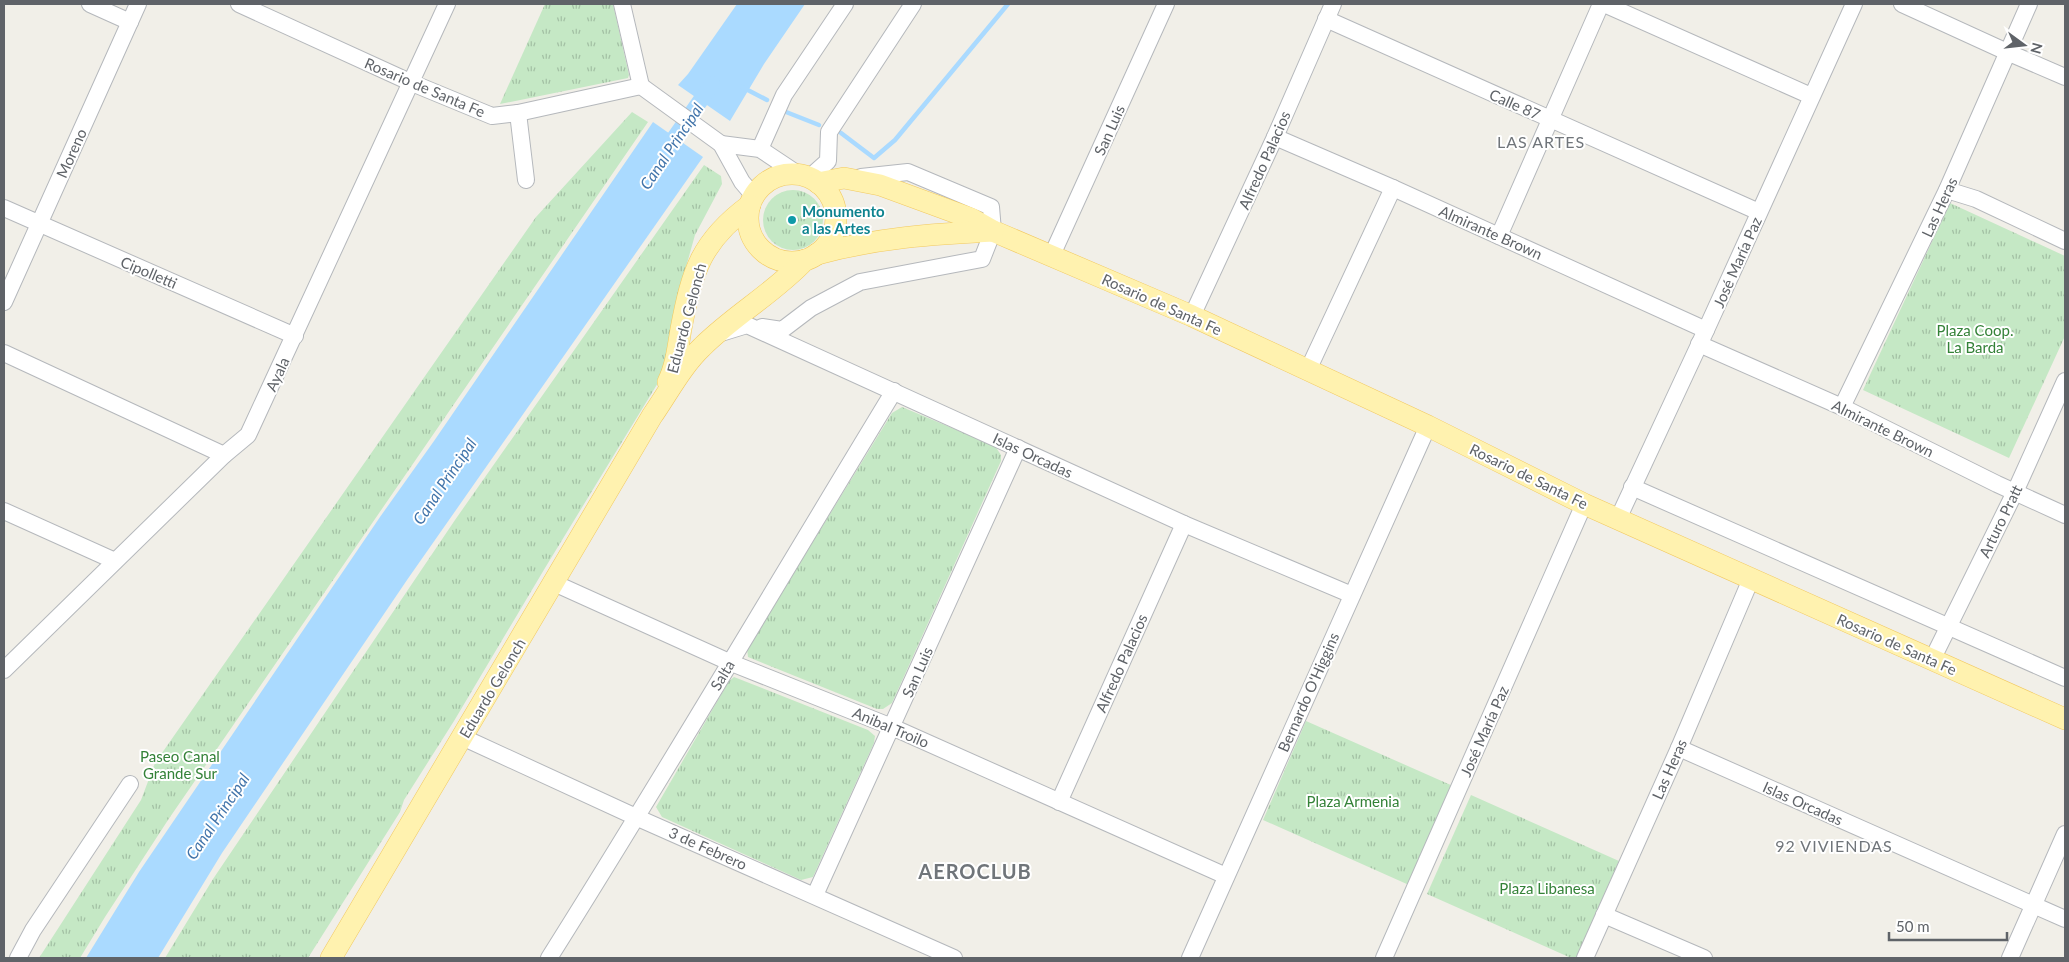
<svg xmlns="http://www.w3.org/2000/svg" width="2069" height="962" font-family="Lato,sans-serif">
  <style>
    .park { fill: url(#park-tufts) }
    .water { fill: #aadaff }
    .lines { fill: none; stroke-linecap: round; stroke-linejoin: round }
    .stream { stroke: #aadaff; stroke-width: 4.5 }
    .canal { stroke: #aadaff; stroke-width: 16 }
    .minor-casing { stroke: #b5b8bc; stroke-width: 18 }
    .major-casing { stroke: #f2c960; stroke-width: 22 }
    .minor { stroke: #fff; stroke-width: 16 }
    .major { stroke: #fff2af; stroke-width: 21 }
    .culture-dot { fill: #0f9aa8; stroke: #fff; stroke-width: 2 }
    .labels { text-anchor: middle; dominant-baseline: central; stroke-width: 4; stroke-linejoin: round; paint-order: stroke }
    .street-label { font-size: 15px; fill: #5f6368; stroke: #fff }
    .culture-label { font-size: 15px; font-weight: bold; fill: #0d838f; stroke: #fff; text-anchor: start }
    .park-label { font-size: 15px; fill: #348238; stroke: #fff }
    .neighbourhood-label { font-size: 16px; letter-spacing: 1px; fill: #70757a; stroke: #fff }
    .water-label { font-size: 16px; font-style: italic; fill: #4174aa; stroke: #fff }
    .district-label { font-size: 20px; font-weight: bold; letter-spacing: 1px; fill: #70757a; stroke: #fff }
  </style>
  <defs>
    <pattern id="park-tufts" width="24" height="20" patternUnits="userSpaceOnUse" patternTransform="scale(1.25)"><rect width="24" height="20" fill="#c5e8c5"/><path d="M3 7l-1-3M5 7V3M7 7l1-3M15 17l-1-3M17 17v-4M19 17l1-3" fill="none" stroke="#a3c0a4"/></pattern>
  </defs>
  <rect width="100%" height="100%" fill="#f1efe8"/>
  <g class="park">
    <path d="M545,4H613L629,75L628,78L500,104Z"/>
    <path d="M632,112L648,122L168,820L105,917L80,958H39L141,800L155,763L536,217Z"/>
    <path d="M704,165L721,176L722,184L695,235L684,274L664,373L545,568L454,721L404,800L400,812L308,958H165L213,879L455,520Z"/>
    <circle cx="793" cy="220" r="30"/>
    <path d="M1950,203L2065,256V336L2009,458L1863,390Z"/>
    <path d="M902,407L995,446L1001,455V461L892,703L883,709H877L748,657L747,649L892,413Z"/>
    <path d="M734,677L868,730L875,736L874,743L813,877L801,880L662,817L656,807L729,681Z"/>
    <path d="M1306,721L1453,786L1409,885L1263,820Z"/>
    <path d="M1471,795L1619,861L1576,958H1571L1427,894Z"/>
  </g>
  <g class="water">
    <path d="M737,4H805L764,64L730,121L678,85L688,74Z"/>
    <path d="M653,122L703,157L407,580L222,853L158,958H86L139,872L380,517L434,441Z"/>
  </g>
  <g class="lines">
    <g class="stream">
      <path d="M742,87L767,100"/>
      <path d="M781,110L819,125"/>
      <path d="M841,133L874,158L895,140L1008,4"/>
    </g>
    <path class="canal" d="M663,154L712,84"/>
    <defs>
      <g id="minor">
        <path d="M90,4L130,22"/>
        <path d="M239,4L412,83L492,116L518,113L641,86L721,144L742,182L754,196"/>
        <path d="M622,4L641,86"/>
        <path d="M1604,4L1811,96"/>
        <path d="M1902,4L2007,52L2065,77"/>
        <path d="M1326,19L1759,212"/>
        <path d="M518,113L526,180"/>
        <path d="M1275,137L1393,188L1706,330"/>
        <path d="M721,144L760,149L799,175"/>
        <path d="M760,149L784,95L845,4"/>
        <path d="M809,178L828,161L829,132L913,4"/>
        <path d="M1947,190L1976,199L2065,241"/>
        <path d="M4,208L295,336"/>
        <path d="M1499,236L1601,4"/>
        <path d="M1052,255L1166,4"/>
        <path d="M4,302L138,4"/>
        <path d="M1192,316L1275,137L1333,4"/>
        <path d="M762,327L782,330L811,308L860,282L982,259L993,231L991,207L908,172L861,177"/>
        <path d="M721,333L747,325L1184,524L1352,595"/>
        <path d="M1699,344L1842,407L1997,484L2065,515"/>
        <path d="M4,353L224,455"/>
        <path d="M1308,370L1393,188"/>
        <path d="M1842,407L1947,190L2029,4"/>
        <path d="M1632,487L2065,678"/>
        <path d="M4,511L115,561"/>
        <path d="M1618,519L1706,330L1854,4"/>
        <path d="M554,583L729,662L892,727L1226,876"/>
        <path d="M1932,660L2015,492L2065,381"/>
        <path d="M4,670L224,455L248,435L447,4"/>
        <path d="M462,737L638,818L954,958"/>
        <path d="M1679,748L2065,919"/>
        <path d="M1059,802L1184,524"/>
        <path d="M815,895L1018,448"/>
        <path d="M1604,915L1704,958"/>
        <path d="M18,958L33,930L130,784"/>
        <path d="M549,958C667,771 779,580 894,391"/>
        <path d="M1190,958L1428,426"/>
        <path d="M1384,958L1584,504"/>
        <path d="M1585,958L1679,748L1751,579"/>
        <path d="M2010,958L2065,834"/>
      </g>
      <g id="major">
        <circle cx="792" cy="218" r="44"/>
        <path d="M818,183L844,178L880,185L970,218L993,231L1192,316L1428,426L1584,504L2065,719"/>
        <path d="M817,254C877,238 931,234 993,231"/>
        <path d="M668,382C676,366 678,347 681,329C692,271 701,241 750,205"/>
        <path d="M331,958L652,416C668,393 682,366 702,347C734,315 774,293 805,260"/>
      </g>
    </defs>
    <use href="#minor" class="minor-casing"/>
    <use href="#major" class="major-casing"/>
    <use href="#minor" class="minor"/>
    <use href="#major" class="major"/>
  </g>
  <circle class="culture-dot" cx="792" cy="220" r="5"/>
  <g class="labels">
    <g class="street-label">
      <text transform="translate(425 87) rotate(23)">Rosario de Santa Fe</text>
      <text transform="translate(1515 104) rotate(24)">Calle 87</text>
      <text transform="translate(1109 130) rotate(-66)">San Luis</text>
      <text transform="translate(71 153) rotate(-66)">Moreno</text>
      <text transform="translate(1264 160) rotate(-66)">Alfredo Palacios</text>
      <text transform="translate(1939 207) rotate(-65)">Las Heras</text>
      <text transform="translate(1491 232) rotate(24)">Almirante Brown</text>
      <text transform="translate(1737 262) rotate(-66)">José María Paz</text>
      <text transform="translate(149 272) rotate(23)">Cipolletti</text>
      <text transform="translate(1162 304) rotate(24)">Rosario de Santa Fe</text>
      <text transform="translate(686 318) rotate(-75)">Eduardo Gelonch</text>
      <text transform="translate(277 374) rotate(-65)">Ayala</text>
      <text transform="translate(1883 428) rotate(26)">Almirante Brown</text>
      <text transform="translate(1033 455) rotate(25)">Islas Orcadas</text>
      <text transform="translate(1529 476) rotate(26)">Rosario de Santa Fe</text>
      <text transform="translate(2000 521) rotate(-64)">Arturo Pratt</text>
      <text transform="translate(1897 644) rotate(24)">Rosario de Santa Fe</text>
      <text transform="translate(1121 663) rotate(-66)">Alfredo Palacios</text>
      <text transform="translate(917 672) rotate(-66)">San Luis</text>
      <text transform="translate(722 675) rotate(-59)">Salta</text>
      <text transform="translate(492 688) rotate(-59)">Eduardo Gelonch</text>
      <text transform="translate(1308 692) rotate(-66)">Bernardo O'Higgins</text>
      <text transform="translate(891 727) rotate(23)">Anibal Troilo</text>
      <text transform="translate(1484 731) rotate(-66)">José María Paz</text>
      <text transform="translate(1669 769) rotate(-66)">Las Heras</text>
      <text transform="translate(1803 803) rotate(24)">Islas Orcadas</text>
      <text transform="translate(708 848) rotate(24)">3 de Febrero</text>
    </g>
    <g class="culture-label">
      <text x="802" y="211">Monumento<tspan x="802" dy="17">a las Artes</tspan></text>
    </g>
    <g class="park-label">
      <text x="1975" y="330">Plaza Coop.<tspan x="1975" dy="17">La Barda</tspan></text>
      <text x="180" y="756">Paseo Canal<tspan x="180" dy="17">Grande Sur</tspan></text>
      <text x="1353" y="801">Plaza Armenia</text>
      <text x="1547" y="888">Plaza Libanesa</text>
    </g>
    <g class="neighbourhood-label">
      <text x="1541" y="141">LAS ARTES</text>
      <text x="1834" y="845">92 VIVIENDAS</text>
    </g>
    <g class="water-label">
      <text transform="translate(671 146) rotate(-56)">Canal Principal</text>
      <text transform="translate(444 481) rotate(-56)">Canal Principal</text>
      <text transform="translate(217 816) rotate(-56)">Canal Principal</text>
    </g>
    <g class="district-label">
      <text x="975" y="871">AEROCLUB</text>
    </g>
  </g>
  <rect width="2069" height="962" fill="none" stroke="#5f6368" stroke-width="10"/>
  <g transform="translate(2024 45) rotate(105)" stroke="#ffffff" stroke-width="4" paint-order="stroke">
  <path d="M0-4L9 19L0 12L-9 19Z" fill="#5f6368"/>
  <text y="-8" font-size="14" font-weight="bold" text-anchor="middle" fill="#5f6368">N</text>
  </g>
  <path d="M1889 932v8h118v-8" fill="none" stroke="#5f6368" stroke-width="2.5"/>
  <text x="1896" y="932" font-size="15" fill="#5f6368" stroke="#ffffff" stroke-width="4" paint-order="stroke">50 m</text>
</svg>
